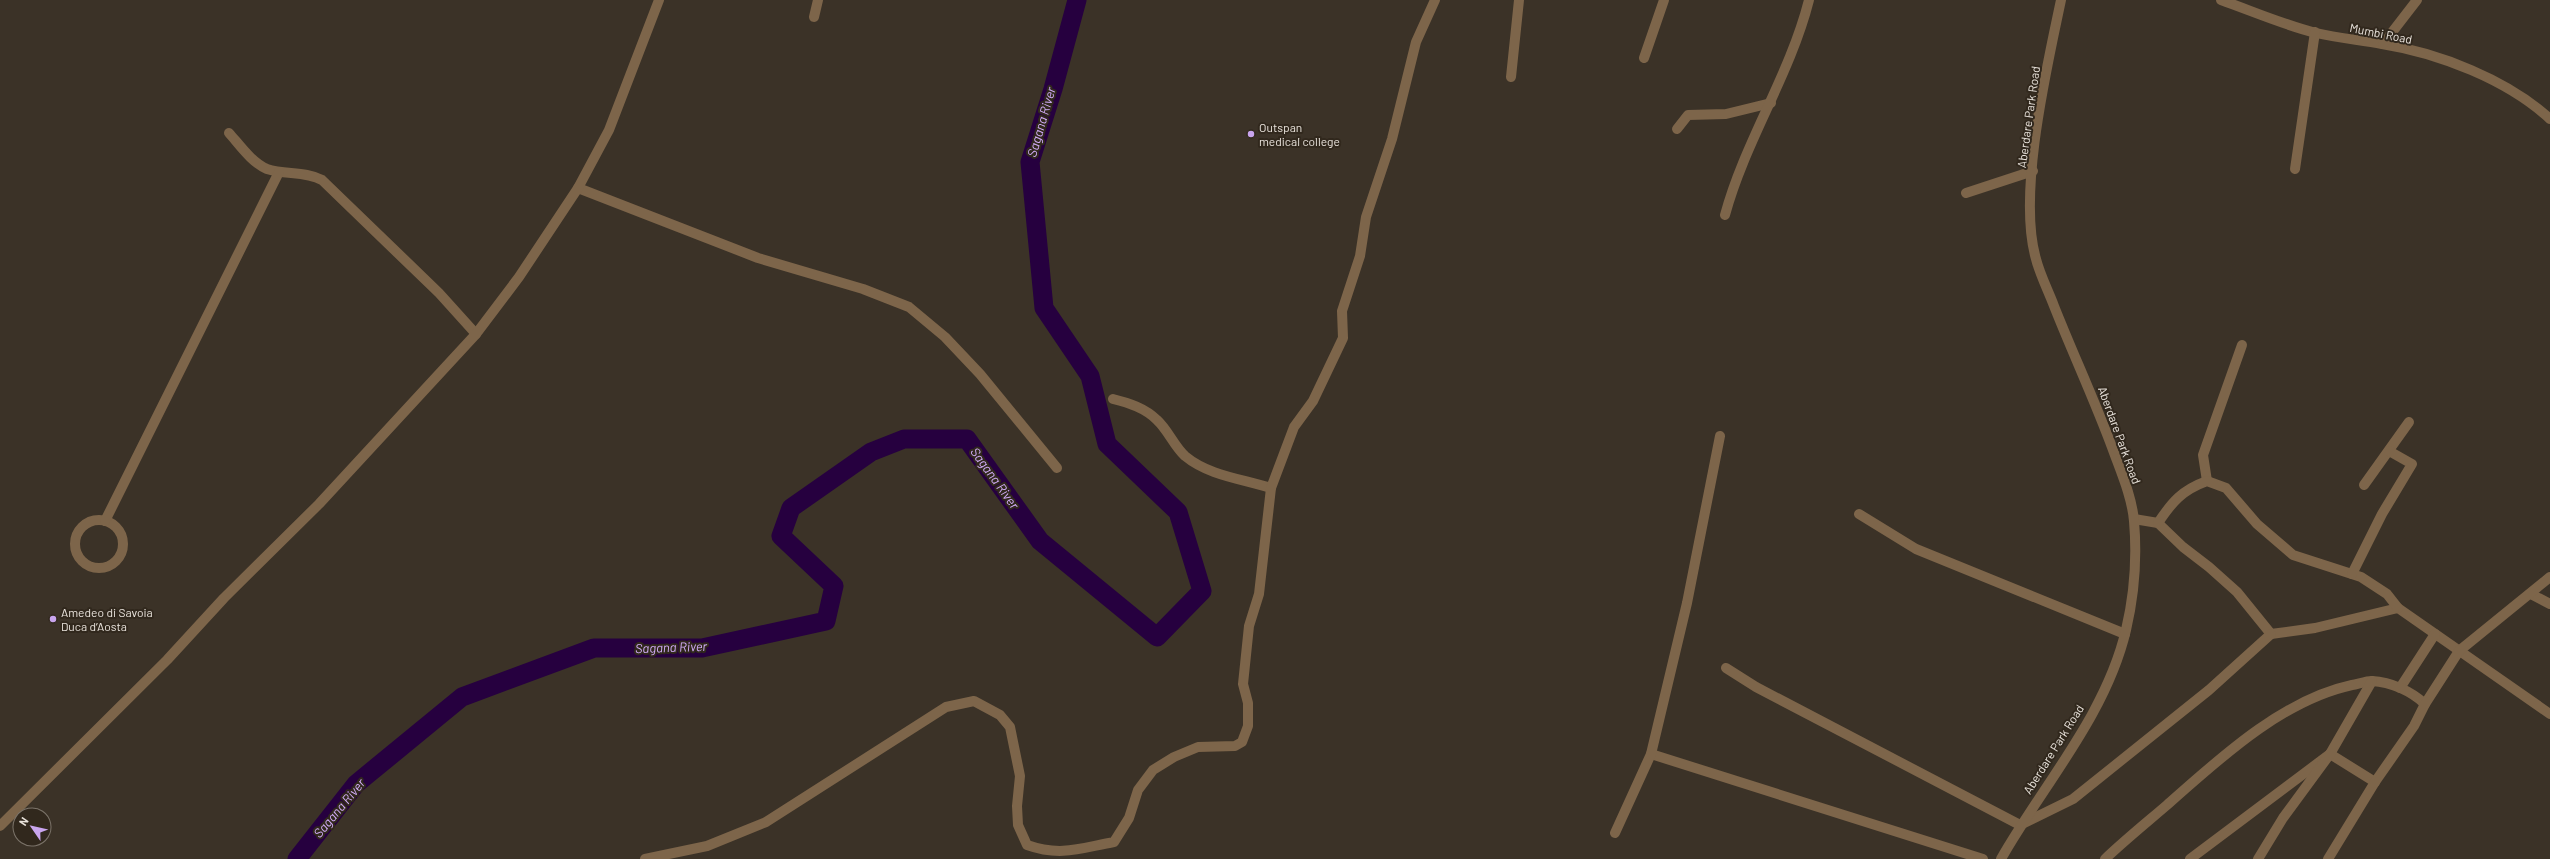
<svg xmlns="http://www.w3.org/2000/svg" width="2550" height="859" font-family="Barlow,sans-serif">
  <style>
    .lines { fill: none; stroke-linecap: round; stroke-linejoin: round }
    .river { stroke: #26003f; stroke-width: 19 }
    .minor { stroke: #7d654a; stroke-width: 10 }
    .tertiary { stroke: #7d654a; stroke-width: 10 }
    .poi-dot { fill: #c9a5ee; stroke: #31281d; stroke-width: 1.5 }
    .labels { text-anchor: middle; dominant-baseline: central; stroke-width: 4; stroke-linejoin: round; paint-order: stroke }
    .street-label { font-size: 12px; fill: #e9e3dc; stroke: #31281d }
    .poi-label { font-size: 12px; fill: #e9e3dc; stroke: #31281d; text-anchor: start }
    .water-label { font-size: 13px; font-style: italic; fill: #d3adfa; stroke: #31281d }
  </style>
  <rect width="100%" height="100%" fill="#3b3227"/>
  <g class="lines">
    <path class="river" d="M297,859L356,784L462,697L594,648H702L826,621L834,586L781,536L791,508L871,452L904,439H967L1040,541L1157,637L1202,591L1178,512L1107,444L1090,376L1044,308L1030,162L1053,89L1077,0"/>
    <g class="minor">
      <path d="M2221,0C2252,11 2284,25 2316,33C2338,38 2360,40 2382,44C2439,53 2508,80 2550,119"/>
      <path d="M814,17L818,0"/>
      <path d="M2383,44L2417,0"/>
      <path d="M1644,58L1664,0"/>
      <path d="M1511,77L1519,0"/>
      <path d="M1677,129L1688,115L1726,114L1771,103"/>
      <path d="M229,133C239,144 252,163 267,169C285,175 305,171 322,180L439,293L476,334"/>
      <path d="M2295,169L2315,32"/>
      <path d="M578,188L758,258L863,289L909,307L945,337L980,374L1057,468"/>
      <path d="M1966,193L2033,171"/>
      <path d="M1725,215C1745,141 1790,75 1809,0"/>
      <path d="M1113,399C1129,403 1145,408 1157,420C1168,430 1174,446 1185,456C1209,476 1243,479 1271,488"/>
      <path d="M2207,481L2203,455L2242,345"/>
      <path d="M2364,485L2409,422"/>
      <path d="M1859,514L1916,549L2125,634"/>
      <path d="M2134,519L2158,523L2183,547L2209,567L2237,592L2271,634L2315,628L2398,608L2550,714"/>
      <circle cx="99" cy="544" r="24"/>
      <path d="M105,521L279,172"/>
      <path d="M2158,523C2172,502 2182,490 2207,481L2226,488L2257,524L2293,555L2361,577L2387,594L2398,608"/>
      <path d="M2352,574L2382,514L2412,464L2389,451"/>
      <path d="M2531,594L2550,604"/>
      <path d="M1726,668L1756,687L2020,825L2073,799L2209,690L2271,634"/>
      <path d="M2400,688L2435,634"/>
      <path d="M1651,754L1983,859"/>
      <path d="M1615,833L1651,754L1687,603L1720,436"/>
      <path d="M645,859L707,846L766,822L946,707L974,701L1000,715L1010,727L1020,776L1017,806L1018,825L1027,845C1061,857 1081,848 1114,842L1129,818L1138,790L1153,770L1174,757L1198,747L1235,746L1242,742L1248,726V703L1243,684L1249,626L1259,594L1271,488L1294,427L1313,401L1343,338L1342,311L1360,256L1366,217L1392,139L1416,42L1435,0"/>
      <path d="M2105,859C2125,840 2146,823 2167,805C2219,759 2282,700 2352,685C2358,684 2366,681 2372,681C2391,682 2411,691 2425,704"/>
      <path d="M2190,859L2330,754L2375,782"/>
      <path d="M2258,859L2283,818L2330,754L2372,681"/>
      <path d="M2328,859L2375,782L2414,726L2425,704L2459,651L2550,577"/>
    </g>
    <g class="tertiary">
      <path d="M0,826L167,660L224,598L319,504L476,334L519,277L578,188L609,130L659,0"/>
      <path d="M2001,859C2043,785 2106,715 2126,630C2134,596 2137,556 2134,521C2132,497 2121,472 2113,450C2095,401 2073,354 2054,306C2048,290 2040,275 2036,259C2017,194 2047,67 2061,0"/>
    </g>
  </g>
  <g class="poi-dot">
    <circle cx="1251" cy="134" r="4"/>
    <circle cx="53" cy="619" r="4"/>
  </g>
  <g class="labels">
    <g class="street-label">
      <text transform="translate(2381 33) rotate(11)">Mumbi Road</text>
      <text transform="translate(2028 117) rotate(-82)">Aberdare Park Road</text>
      <text transform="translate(2120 435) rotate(70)">Aberdare Park Road</text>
      <text transform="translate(2053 749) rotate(-58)">Aberdare Park Road</text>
    </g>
    <g class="poi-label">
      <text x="1259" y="127">Outspan<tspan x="1259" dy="14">medical college</tspan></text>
      <text x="61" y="612">Amedeo di Savoia<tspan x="61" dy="14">Duca d’Aosta</tspan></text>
    </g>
    <g class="water-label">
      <text transform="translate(1041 122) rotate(-74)">Sagana River</text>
      <text transform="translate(995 478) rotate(54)">Sagana River</text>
      <text transform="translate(671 647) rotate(-2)">Sagana River</text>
      <text transform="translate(339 808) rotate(-50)">Sagana River</text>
    </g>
  </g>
  <g transform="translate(32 827) rotate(304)"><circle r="19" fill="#31281d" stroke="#7b7369"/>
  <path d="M0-3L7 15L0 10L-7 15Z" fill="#c9a5ee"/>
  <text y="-6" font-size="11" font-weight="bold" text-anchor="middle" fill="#e9e3dc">N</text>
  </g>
</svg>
